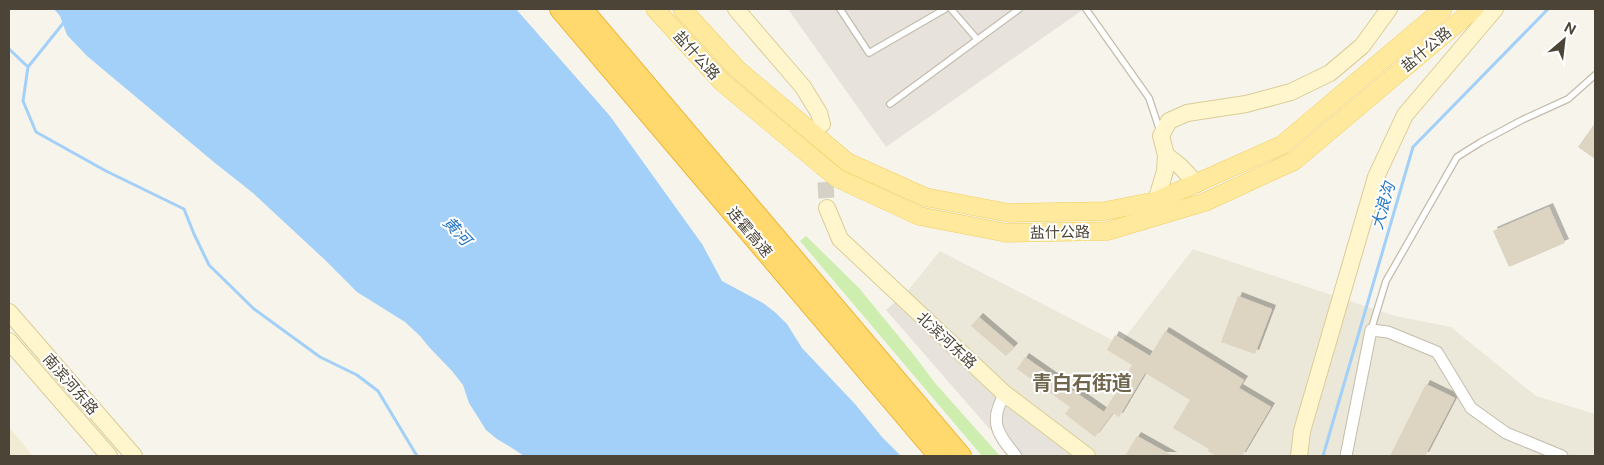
<svg xmlns="http://www.w3.org/2000/svg" width="1604" height="465" font-family="'Public Sans','Noto Sans SC',sans-serif">
  <style>
    .residential { fill: #ebe7d9 }
    .industrial { fill: #e7e3dc }
    .education { fill: #f1ebd4 }
    .green { fill: #ceeeb0 }
    .water { fill: #a3d0f8 }
    .lines { fill: none; stroke-linecap: round; stroke-linejoin: round }
    .stream { stroke: #a3d0f8; stroke-width: 3 }
    .building { fill: #ddd4c2; filter: url(#shadow) }
    .secondary-tunnel { stroke: #d5d1c7; stroke-width: 16; stroke-dasharray: 16 8; stroke-linecap: butt }
    .lane-casing { stroke: #c4bdac; stroke-width: 8 }
    .street-casing { stroke: #c4bdac; stroke-width: 13 }
    .secondary-casing { stroke: #dbcd97; stroke-width: 18 }
    .primary-casing { stroke: #f0ce60; stroke-width: 19 }
    .highway-casing { stroke: #edb32f; stroke-width: 22 }
    .lane { stroke: #fff; stroke-width: 5.5 }
    .street { stroke: #fff; stroke-width: 11 }
    .secondary { stroke: #fff6cd; stroke-width: 16 }
    .primary { stroke: #ffe99c; stroke-width: 18 }
    .highway { stroke: #ffd86e; stroke-width: 20 }
    .labels { text-anchor: middle; dominant-baseline: central; stroke-width: 4; stroke-linejoin: round; paint-order: stroke }
    .street-label { font-size: 15px; fill: #4c4537; stroke: #fff }
    .water-label { font-size: 16px; font-style: italic; fill: #2476c5; stroke: #fff }
    .district-label { font-size: 20px; font-weight: bold; fill: #70654d; stroke: #fff }
  </style>
  <defs>
    <filter id="shadow"><feDropShadow dx="4" dy="-4" stdDeviation="0" flood-color="#0004"/></filter>
  </defs>
  <rect width="100%" height="100%" fill="#f7f4eb"/>
  <path class="residential" d="M1193,249L1395,316L1451,327L1536,396L1595,414V456H1087L1027,413L905,294L940,251L1120,344Z"/>
  <g class="industrial">
    <path d="M788,9H1084L886,147Z"/>
    <path d="M905,294L1027,413L1087,456H1013L886,310Z"/>
  </g>
  <path class="education" d="M9,427L33,456H9Z"/>
  <path class="green" d="M806,236L859,288L914,355L935,383L1000,456H982L800,241Z"/>
  <path class="water" d="M54,9H516L610,116L702,244L722,281L763,303L776,313L787,324L802,348L855,404L882,437L901,456H524L512,448L497,439L486,430L469,403L463,385L452,371L429,347L420,336L405,322L357,292L324,259L253,193L215,163L87,56L67,35L60,16Z"/>
  <g class="lines">
    <g class="stream">
      <path d="M65,21L28,67L23,101L36,132L106,171L184,209L194,234L209,265L254,309L320,357L357,375L378,391L417,456"/>
      <path d="M9,49L28,67"/>
      <path d="M1323,456L1413,147L1548,9"/>
    </g>
  </g>
  <g class="building">
    <path d="M1595,123V159L1578,147Z"/>
    <path d="M1549,207L1565,243L1509,267L1493,231Z"/>
    <path d="M1238,296L1272,309L1255,354L1221,342Z"/>
    <path d="M979,317L1014,347L1006,356L971,326Z"/>
    <path d="M1165,331L1244,380L1239,388L1271,407L1242,456H1217L1208,451L1209,449L1173,428L1190,400L1145,373L1119,417L1113,413L1095,437L1065,414L1070,407L1017,369L1025,357L1104,412L1132,365L1107,350L1115,335L1150,356Z"/>
    <path d="M1426,384L1455,398L1425,456H1390Z"/>
    <path d="M1137,436L1173,456H1125Z"/>
  </g>
  <g class="lines">
    <path class="secondary-tunnel" d="M824,158L827,208"/>
    <defs>
      <g id="lane">
        <path d="M840,9L869,53L945,9"/>
        <path d="M951,9L977,39"/>
        <path d="M1086,9L1149,98L1160,131"/>
        <path d="M890,104L1019,9"/>
        <path d="M1371,330L1386,281L1457,157L1481,142L1522,120L1568,99L1595,75"/>
      </g>
      <g id="street">
        <path d="M1005,394C988,421 998,435 1016,456"/>
        <path d="M1346,456L1371,330L1388,332L1437,352L1471,408L1506,433L1562,456"/>
      </g>
      <g id="secondary">
        <path d="M736,9L803,87L819,113L822,124"/>
        <path d="M1166,155L1161,136L1169,121L1187,113L1246,104L1291,92L1330,73L1362,46L1389,9"/>
        <path d="M1156,201L1165,171L1166,155L1180,166L1197,184"/>
        <path d="M827,208L840,239L1005,394L1087,456"/>
        <path d="M9,312L134,456"/>
        <path d="M9,341L109,456"/>
        <path d="M1299,456L1302,431L1376,177L1405,115L1495,9"/>
      </g>
      <g id="primary">
        <path d="M655,9L723,83L837,178L919,216L1007,233L1108,231L1205,202L1294,161L1474,9"/>
        <path d="M682,9L737,69L847,162L925,197L1009,213L1105,211L1156,201L1282,145L1443,9"/>
      </g>
      <g id="highway">
        <path d="M560,9L939,456"/>
        <path d="M582,9L961,456"/>
      </g>
    </defs>
    <use href="#lane" class="lane-casing"/>
    <use href="#street" class="street-casing"/>
    <use href="#secondary" class="secondary-casing"/>
    <use href="#primary" class="primary-casing"/>
    <use href="#highway" class="highway-casing"/>
    <use href="#lane" class="lane"/>
    <use href="#street" class="street"/>
    <use href="#secondary" class="secondary"/>
    <use href="#primary" class="primary"/>
    <use href="#highway" class="highway"/>
  </g>
  <g class="labels">
    <g class="street-label">
      <text transform="translate(1426 49) rotate(-40)">盐什公路</text>
      <text transform="translate(697 55) rotate(48)">盐什公路</text>
      <text transform="translate(750 232) rotate(50)">连霍高速</text>
      <text transform="translate(1060 232) rotate(-1)">盐什公路</text>
      <text transform="translate(947 340) rotate(43)">北滨河东路</text>
      <text transform="translate(71 384) rotate(49)">南滨河东路</text>
    </g>
    <g class="water-label">
      <text transform="translate(1383 206) rotate(-74)">大浪沟</text>
      <text transform="translate(457 231) rotate(47)">黄河</text>
    </g>
    <g class="district-label">
      <text x="1082" y="383">青白石街道</text>
    </g>
  </g>
  <rect width="1604" height="465" fill="none" stroke="#4c4537" stroke-width="20"/>
  <g transform="translate(1564 40) rotate(28)" stroke="#ffffff" stroke-width="4" paint-order="stroke">
  <path d="M0-4L9 19L0 12L-9 19Z" fill="#4c4537"/>
  <text y="-8" font-size="14" font-weight="bold" text-anchor="middle" fill="#4c4537">N</text>
  </g>
</svg>
